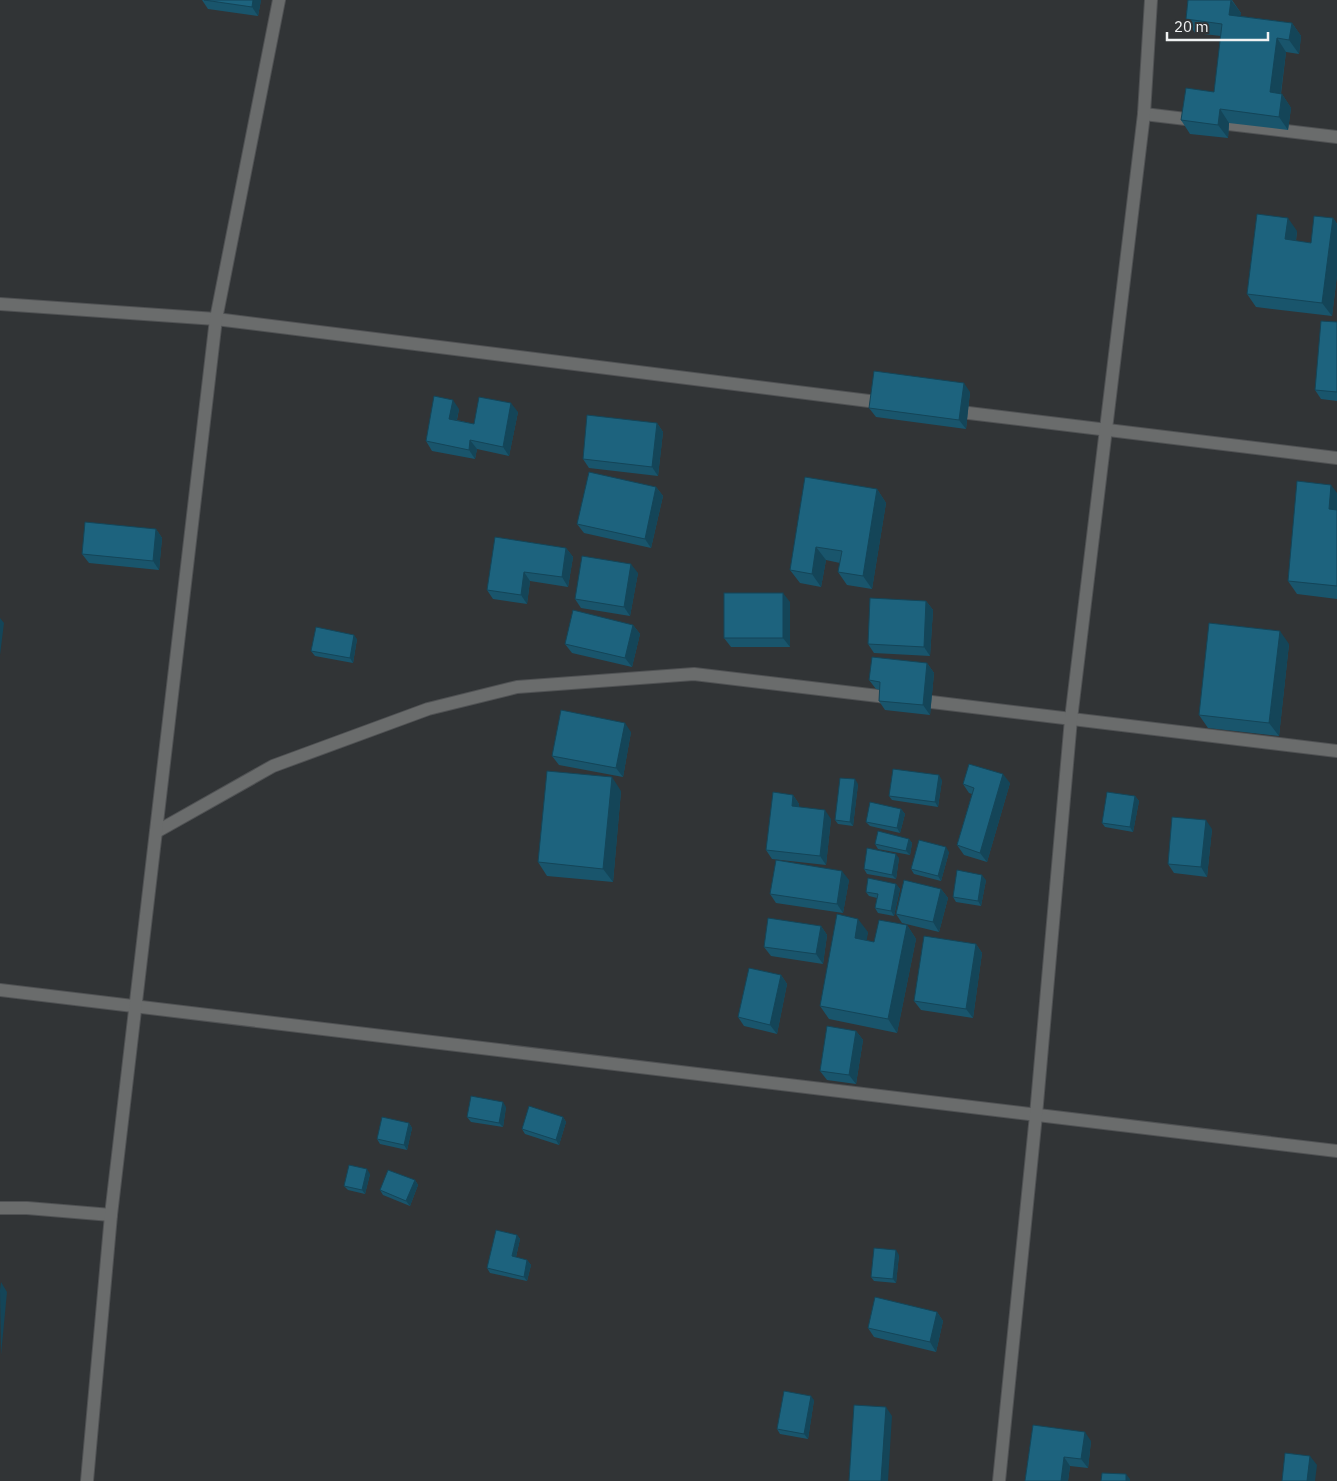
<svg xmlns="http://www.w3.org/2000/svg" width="1337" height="1481" font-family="'IBM Plex Sans',sans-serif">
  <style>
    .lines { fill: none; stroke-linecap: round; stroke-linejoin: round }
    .street-casing { stroke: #505254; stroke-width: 14 }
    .street { stroke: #6a6c6c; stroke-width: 12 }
    .wall { fill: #19556c }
    .shaded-wall { fill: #144558 }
    .building { fill: #1d637e; stroke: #144558 }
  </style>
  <rect width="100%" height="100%" fill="#313436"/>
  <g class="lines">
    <defs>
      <g id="street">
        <path d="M1144,114L1337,137"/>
        <path d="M0,304L216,319L885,403"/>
        <path d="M952,411L1337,458"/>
        <path d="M915,700L1337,751"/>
        <path d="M156,832L273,766L428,709L517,687L694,674L895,698"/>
        <path d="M0,990L1337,1151"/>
        <path d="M0,1208H27L111,1215"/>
        <path d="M87,1481L111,1215L216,319L279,0"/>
        <path d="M999,1481L1036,1115L1071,719L1144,114L1151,0"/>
      </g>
    </defs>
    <use href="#street" class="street-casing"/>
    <use href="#street" class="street"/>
  </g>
  <g class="wall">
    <path d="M202,0H261L258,16L208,9Z"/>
    <path d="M1188,0H1232L1241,13L1240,16L1292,23L1301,36L1299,54L1286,52L1281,94H1282L1291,108L1288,130L1229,123L1228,138L1190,134L1181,120L1214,92L1221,36L1195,33L1186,19Z"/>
    <path d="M1333,218L1337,224V275L1332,316L1256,307L1247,294L1297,231L1296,241L1311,243Z"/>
    <path d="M1337,322V401L1321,399L1315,390Z"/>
    <path d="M970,392L966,429L876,417L869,408Z"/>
    <path d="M459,409L457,420L474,424L518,412L509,456L477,449L475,459L432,451L426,441Z"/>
    <path d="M657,423L663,432L658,476L589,468L583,459Z"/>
    <path d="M656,487L663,496L651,548L584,533L577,524Z"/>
    <path d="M877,489L886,503L872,589L847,585L838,572L840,563L826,560L821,587L800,583L790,570Z"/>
    <path d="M1337,493V599L1297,594L1288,581Z"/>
    <path d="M156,529L162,538L159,570L89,563L82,554Z"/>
    <path d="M566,548L573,557L568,587L530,581L527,604L493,599L487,590Z"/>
    <path d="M638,573L630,616L581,608L575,599Z"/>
    <path d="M926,601L933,610L930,656L874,653L868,644Z"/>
    <path d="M790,602V647H731L724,638Z"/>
    <path d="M633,625L640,634L632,667L572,653L565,644Z"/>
    <path d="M357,639L353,663L315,656L311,651Z"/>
    <path d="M1289,644L1279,736L1208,728L1199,715Z"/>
    <path d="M927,663L934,673L930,715L885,710L879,701L880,690L876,689L869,680Z"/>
    <path d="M631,732L623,777L559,765L552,756Z"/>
    <path d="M942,780L938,807L892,800L889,796Z"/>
    <path d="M1010,783L987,862L964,855L957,845L972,794L969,793L963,784Z"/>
    <path d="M858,784L853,826L838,824L835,820Z"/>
    <path d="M621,791L613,882L547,876L538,862Z"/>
    <path d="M793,795L799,804V807L831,819L826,865L772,859L766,850Z"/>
    <path d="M1135,796L1139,801L1133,832L1105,827L1102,823Z"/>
    <path d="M901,809L905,814L900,833L870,826L866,822Z"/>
    <path d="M1212,829L1207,877L1174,873L1168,864Z"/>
    <path d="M909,839L912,843L910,855L878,849L875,844Z"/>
    <path d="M949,852L941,881L914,874L911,869Z"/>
    <path d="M899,858L896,879L867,874L864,869Z"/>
    <path d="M849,880L843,913L776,903L770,894Z"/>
    <path d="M986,880L981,906L956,902L953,897Z"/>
    <path d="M896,884L900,889L894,916L878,913L875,908L877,898L869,896L866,892Z"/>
    <path d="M941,889L948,898L939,932L902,923L896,914Z"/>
    <path d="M907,925L916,939L897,1033L829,1019L820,1006L868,932L866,940L874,942Z"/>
    <path d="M821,926L827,935L823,964L771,956L764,947Z"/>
    <path d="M976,944L982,953L973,1018L921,1010L914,1001Z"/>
    <path d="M781,975L787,984L777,1034L744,1026L738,1017Z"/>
    <path d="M856,1031L863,1040L856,1084L827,1080L820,1071Z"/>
    <path d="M506,1107L503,1127L471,1122L467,1117Z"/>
    <path d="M563,1117L566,1122L559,1145L525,1134L522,1129Z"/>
    <path d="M409,1123L412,1128L407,1150L380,1144L377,1139Z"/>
    <path d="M370,1174L365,1194L348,1190L344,1186Z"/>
    <path d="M415,1180L418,1185L410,1206L383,1195L380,1190Z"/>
    <path d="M517,1235L520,1239L516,1257L527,1260L531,1265L527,1281L490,1273L487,1268Z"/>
    <path d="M899,1255L896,1283L874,1281L871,1277Z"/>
    <path d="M937,1312L943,1321L936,1352L874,1337L868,1328Z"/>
    <path d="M814,1400L808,1439L780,1434L777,1429Z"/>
    <path d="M1033,1425L1091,1441L1088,1468L1070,1466L1068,1481H1025Z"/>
  </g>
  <g class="shaded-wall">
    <path d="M253,0H261L258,16L252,7Z"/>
    <path d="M1231,0L1241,13L1239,28L1229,15Z"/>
    <path d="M1292,23L1301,36L1299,54L1289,40Z"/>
    <path d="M1277,38L1286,52L1279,106L1270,92Z"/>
    <path d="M1282,94L1291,108L1288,130L1279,117Z"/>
    <path d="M1220,109L1229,123L1228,138L1218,125Z"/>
    <path d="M1288,218L1297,231L1294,253L1285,239Z"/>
    <path d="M1333,218L1337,224V275L1332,316L1322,303Z"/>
    <path d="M964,383L970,392L966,429L959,420Z"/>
    <path d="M453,400L459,409L455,428L449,419Z"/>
    <path d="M511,403L518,412L509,456L503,447Z"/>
    <path d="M657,423L663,432L658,476L652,467Z"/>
    <path d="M470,440L477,449L475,459L469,450Z"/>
    <path d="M1331,485L1337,493V521L1329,509Z"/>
    <path d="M656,487L663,496L651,548L645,539Z"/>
    <path d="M877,489L886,503L872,589L863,576Z"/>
    <path d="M156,529L162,538L159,570L153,561Z"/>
    <path d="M816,547L826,560L821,587L812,574Z"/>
    <path d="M566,548L573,557L568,587L562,577Z"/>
    <path d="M631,564L638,573L630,616L624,607Z"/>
    <path d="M524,572L530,581L527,604L521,595Z"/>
    <path d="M783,593L790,602V647L783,638Z"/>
    <path d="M926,601L933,610L930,656L924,647Z"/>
    <path d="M0,618L4,623L0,655Z"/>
    <path d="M633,625L640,634L632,667L625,658Z"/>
    <path d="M1280,631L1289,644L1279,736L1269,723Z"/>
    <path d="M354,635L357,639L353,663L350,658Z"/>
    <path d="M927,663L934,673L930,715L923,705Z"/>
    <path d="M625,723L631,732L623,777L616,768Z"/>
    <path d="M1003,774L1010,783L987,862L980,853Z"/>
    <path d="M939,775L942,780L938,807L935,802Z"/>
    <path d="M612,777L621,791L613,882L603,869Z"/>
    <path d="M855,779L858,784L853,826L850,822Z"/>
    <path d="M793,795L799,804L798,815L792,806Z"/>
    <path d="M1135,796L1139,801L1133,832L1130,827Z"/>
    <path d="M901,809L905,814L900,833L897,828Z"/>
    <path d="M825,810L831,819L826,865L820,856Z"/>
    <path d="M1206,820L1212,829L1207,877L1201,867Z"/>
    <path d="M909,839L912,843L910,855L906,851Z"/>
    <path d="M946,847L949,852L941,881L938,876Z"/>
    <path d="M896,854L899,858L896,879L892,875Z"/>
    <path d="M842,871L849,880L843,913L837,904Z"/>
    <path d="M982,875L986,880L981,906L978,901Z"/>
    <path d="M896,884L900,889L894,916L891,911Z"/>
    <path d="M941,889L948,898L939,932L933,922Z"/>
    <path d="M858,919L868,932L865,952L855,938Z"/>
    <path d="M907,925L916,939L897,1033L888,1019Z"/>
    <path d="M821,926L827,935L823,964L816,954Z"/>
    <path d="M976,944L982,953L973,1018L966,1009Z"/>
    <path d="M781,975L787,984L777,1034L770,1025Z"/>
    <path d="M856,1031L863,1040L856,1084L849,1075Z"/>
    <path d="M503,1102L506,1107L503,1127L499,1123Z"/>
    <path d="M563,1117L566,1122L559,1145L556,1140Z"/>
    <path d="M409,1123L412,1128L407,1150L404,1145Z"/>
    <path d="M367,1169L370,1174L365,1194L362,1190Z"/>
    <path d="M415,1180L418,1185L410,1206L406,1201Z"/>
    <path d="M517,1235L520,1239L515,1261L512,1256Z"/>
    <path d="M896,1250L899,1255L896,1283L893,1279Z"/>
    <path d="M527,1260L531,1265L527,1281L524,1277Z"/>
    <path d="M1,1282L7,1292L1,1355L0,1290Z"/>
    <path d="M937,1312L943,1321L936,1352L930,1342Z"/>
    <path d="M811,1396L814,1400L808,1439L804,1434Z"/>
    <path d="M886,1407L892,1416L888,1481H881Z"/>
    <path d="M1085,1432L1091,1441L1088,1468L1081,1459Z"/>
    <path d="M1310,1456L1317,1465L1315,1481H1307Z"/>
    <path d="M1064,1457L1070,1466L1068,1481H1061Z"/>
    <path d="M1126,1474L1130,1479V1481H1126Z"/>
  </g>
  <g class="building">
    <path d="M204,0H253L252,7Z"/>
    <path d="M1188,0H1231L1229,15L1292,23L1289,40L1277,38L1270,92L1282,94L1279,117L1220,109L1218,125L1181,120L1186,88L1214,92L1222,24L1186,19Z"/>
    <path d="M1257,214L1288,218L1285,239L1311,243L1314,216L1333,218L1322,303L1247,294Z"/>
    <path d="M1321,321L1337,322V392L1315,390Z"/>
    <path d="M874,371L964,383L959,420L869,408Z"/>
    <path d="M434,396L453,400L449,419L474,424L479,397L511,403L503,447L470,440L469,450L426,441Z"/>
    <path d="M587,415L657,423L652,467L583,459Z"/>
    <path d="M589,472L656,487L645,539L577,524Z"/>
    <path d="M805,477L877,489L863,576L838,572L842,551L816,547L812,574L790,570Z"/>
    <path d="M1297,481L1331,485L1329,509L1337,510V586L1288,581Z"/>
    <path d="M85,522L156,529L153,561L82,554Z"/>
    <path d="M495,537L566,548L562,577L524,572L521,595L487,590Z"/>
    <path d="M582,556L631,564L624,607L575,599Z"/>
    <rect x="724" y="593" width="59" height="45"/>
    <path d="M870,598L926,601L924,647L868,644Z"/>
    <path d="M573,610L633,625L625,658L565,644Z"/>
    <path d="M1209,623L1280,631L1269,723L1199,715Z"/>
    <path d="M316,627L354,635L350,658L311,651Z"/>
    <path d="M872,657L927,663L923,705L879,701L880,682L869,680Z"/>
    <path d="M561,710L625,723L616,768L552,756Z"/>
    <path d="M969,764L1003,774L980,853L957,845L974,788L963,784Z"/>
    <path d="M893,769L939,775L935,802L889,796Z"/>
    <path d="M547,771L612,777L603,869L538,862Z"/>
    <path d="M840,778L855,779L850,822L835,820Z"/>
    <path d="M773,792L793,795L792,806L825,810L820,856L766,850Z"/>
    <path d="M1107,792L1135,796L1130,827L1102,823Z"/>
    <path d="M870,802L901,809L897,828L866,822Z"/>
    <path d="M1172,817L1206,820L1201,867L1168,864Z"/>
    <path d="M878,831L909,839L906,851L875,844Z"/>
    <path d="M919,840L946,847L938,876L911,869Z"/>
    <path d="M867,848L896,854L892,875L864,869Z"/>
    <path d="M776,860L842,871L837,904L770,894Z"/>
    <path d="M957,870L982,875L978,901L953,897Z"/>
    <path d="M868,878L896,884L891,911L875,908L878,894L866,892Z"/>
    <path d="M904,880L941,889L933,922L896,914Z"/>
    <path d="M837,914L858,919L855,938L874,942L879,920L907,925L888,1019L820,1006Z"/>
    <path d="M768,918L821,926L816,954L764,947Z"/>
    <path d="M924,936L976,944L966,1009L914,1001Z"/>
    <path d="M749,968L781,975L770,1025L738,1017Z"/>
    <path d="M827,1026L856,1031L849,1075L820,1071Z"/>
    <path d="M471,1096L503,1102L499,1123L467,1117Z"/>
    <path d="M529,1106L563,1117L556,1140L522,1129Z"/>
    <path d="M382,1117L409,1123L404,1145L377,1139Z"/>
    <path d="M349,1165L367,1169L362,1190L344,1186Z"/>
    <path d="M388,1170L415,1180L406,1201L380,1190Z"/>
    <path d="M496,1230L517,1235L512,1256L527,1260L524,1277L487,1268Z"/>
    <path d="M874,1248L896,1250L893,1279L871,1277Z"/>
    <path d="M875,1297L937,1312L930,1342L868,1328Z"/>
    <path d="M784,1391L811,1396L804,1434L777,1429Z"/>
    <path d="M854,1405L886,1407L881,1481H849Z"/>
    <path d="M1033,1425L1085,1432L1081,1459L1064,1457L1061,1481H1025Z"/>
    <path d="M1285,1453L1310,1456L1307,1481H1282Z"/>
    <path d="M1102,1473L1126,1474V1481H1101Z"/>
  </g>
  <path d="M1167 32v8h101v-8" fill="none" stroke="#f0f2f3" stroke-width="2.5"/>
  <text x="1174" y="32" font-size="15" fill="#f0f2f3" stroke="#313436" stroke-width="4" paint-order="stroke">20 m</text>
</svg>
